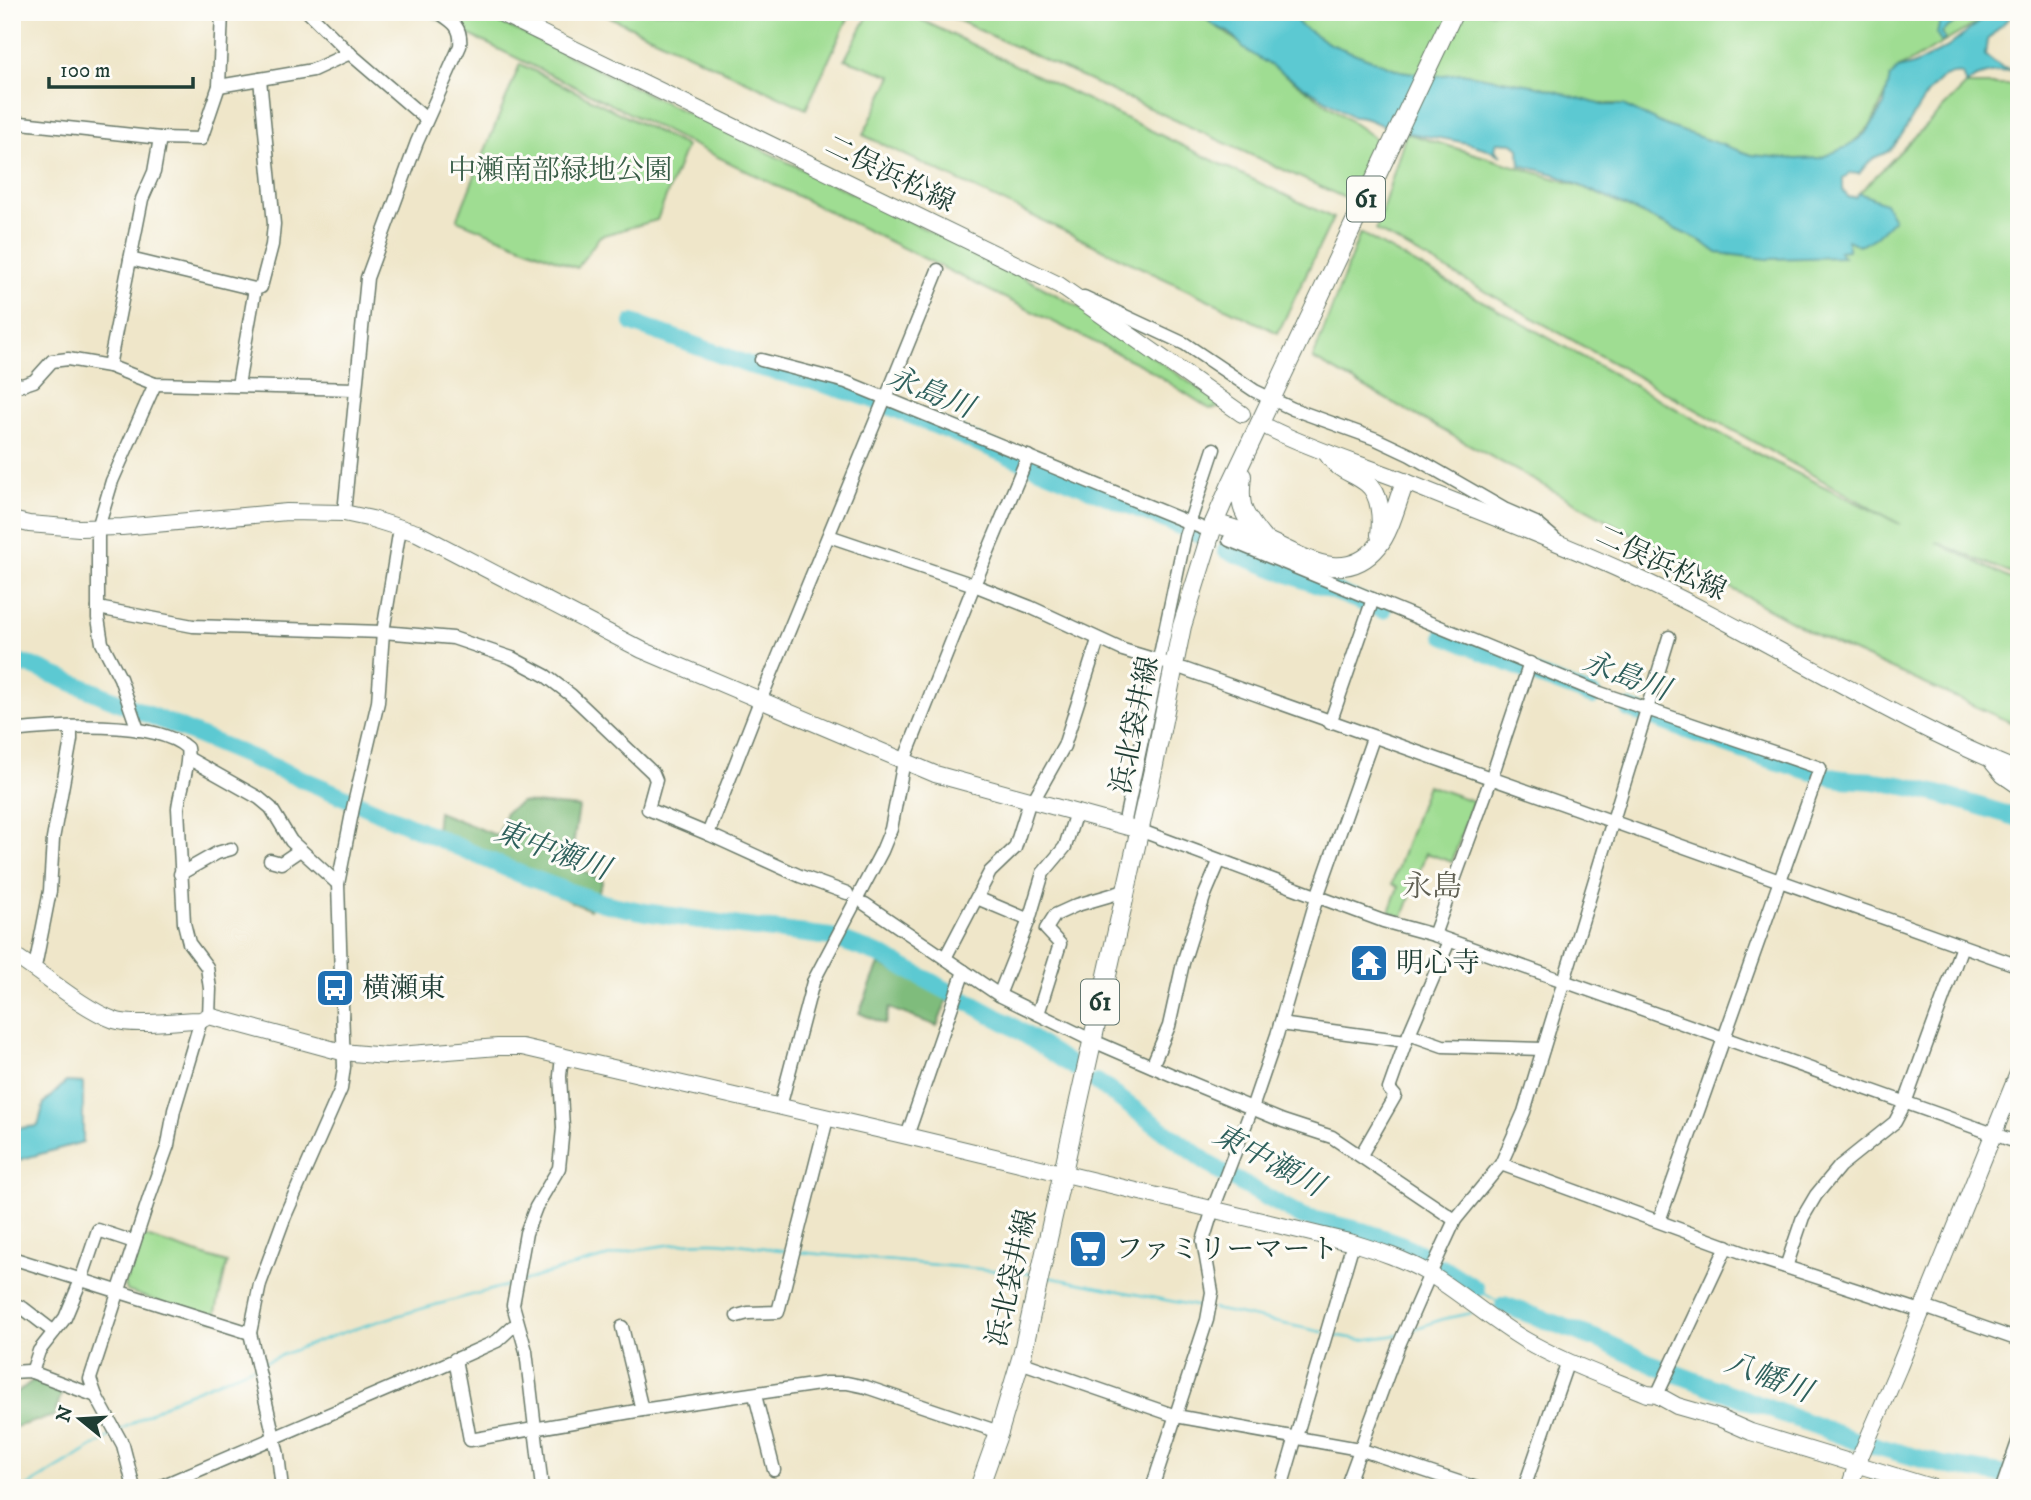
<svg xmlns="http://www.w3.org/2000/svg" width="2031" height="1500" font-family="'IM FELL DW Pica','Noto Serif JP',serif">
  <style>
    .green { fill: #9fdd92; stroke: #5f8d63; stroke-width: 2 }
    .forest { fill: #7fbc7c; stroke: #4f7c58; stroke-width: 2 }
    .water { fill: #5cc9d2; stroke: #3e8383; stroke-width: 2 }
    .lines { fill: none; stroke-linecap: round; stroke-linejoin: round }
    .stream { stroke: #5cc9d2; stroke-width: 2.5 }
    .river { stroke: #5cc9d2; stroke-width: 18 }
    .street-casing { stroke: #687868; stroke-width: 15 }
    .secondary-casing { stroke: #687868; stroke-width: 18 }
    .primary-casing { stroke: #687868; stroke-width: 20 }
    .street { stroke: #fff; stroke-width: 12 }
    .secondary { stroke: #fff; stroke-width: 16 }
    .primary { stroke: #fff; stroke-width: 18 }
    .labels { text-anchor: middle; dominant-baseline: central; stroke-width: 6; stroke-linejoin: round; paint-order: stroke }
    .shield { fill: #fdfcf7; stroke: #62766e; stroke-width: 2 }
    .shield-label { font-size: 26px; font-weight: bold; fill: #1f3d34 }
    .park-label { font-size: 28px; fill: #395d47; stroke: #fdfcf7 }
    .street-label { font-size: 28px; fill: #1f3d34; stroke: #fdfcf7 }
    .poi-label { font-size: 28px; fill: #1f3d34; stroke: #fdfcf7; text-anchor: start }
    .water-label { font-size: 30px; font-style: italic; fill: #2e605c; stroke: #fdfcf7 }
    .neighbourhood-label { font-size: 30px; fill: #616154; stroke: #fdfcf7 }
  </style>
  <rect width="100%" height="100%" fill="#fdfcf7"/>
  <filter id="ink" filterUnits="userSpaceOnUse"><feTurbulence type="fractalNoise" baseFrequency=".0143" numOctaves="2"/><feDisplacementMap in="SourceGraphic" scale="14" xChannelSelector="R" yChannelSelector="G"/><feConvolveMatrix kernelMatrix="1 2 1 2 8 2 1 2 1" color-interpolation-filters="sRGB"/></filter>
  <filter id="wash" filterUnits="userSpaceOnUse"><feTurbulence type="fractalNoise" baseFrequency=".00686" numOctaves="4" result="noise"/><feDisplacementMap in="SourceGraphic" scale="28" xChannelSelector="R" yChannelSelector="G"/><feGaussianBlur stdDeviation="1.57" result="paint"/><feColorMatrix in="noise" values="0 0 0 0 0 0 0 0 0 0 0 0 0 0 0 0 0 1.4 0 .05"/><feComposite in="paint" operator="in"/></filter>
  <g filter="url(#wash)">
    <rect width="100%" height="100%" fill="#efe6c9"/>
    <g class="green">
      <path d="M423,12H479L1016,273L1088,312L1225,407L1210,409L1143,366Z"/>
      <path d="M599,12H851L806,109Z"/>
      <path d="M870,12H905L1333,218L1278,333L863,135L892,76L845,59Z"/>
      <path d="M940,12H1196L1376,139L1349,200Z"/>
      <path d="M1277,12H1970L1982,20L1898,69L1871,125L1829,167L1705,161L1616,104H1448L1315,51Z"/>
      <path d="M520,64L686,146L657,220L600,236L577,268L457,220Z"/>
      <path d="M1966,85H2019V577L1936,542L2019,583V726L1820,637L1313,359L1360,233L1750,450L1900,524L1376,230L1406,133L1583,187L1731,255L1893,219L1859,193Z"/>
      <path d="M1427,785L1473,801L1452,862L1426,853L1403,917L1389,912L1398,887L1392,884Z"/>
      <path d="M140,1235L227,1263L214,1321L127,1291L124,1286Z"/>
    </g>
    <g class="forest">
      <path d="M521,802L579,807L570,865L603,881L590,910L435,843L438,812L498,836L506,812Z"/>
      <path d="M879,964L948,997L937,1026L889,1008L885,1024L859,1013Z"/>
      <path d="M35,1379L63,1389L54,1416L12,1428V1396Z"/>
    </g>
    <g class="water">
      <path d="M1223,12H1290L1300,25L1330,44L1401,71L1435,76L1461,73L1538,86L1602,105H1623L1667,126L1752,155L1796,159L1820,158L1849,146L1867,132L1884,105L1890,77L1898,69L1913,65L1948,47L1982,20L1976,13L1963,16L1942,32L1945,39L1941,42L1937,34L1942,12H2015L1987,40L1985,55L2002,68L2014,70C1998,72 1976,73 1966,85L1962,74C1928,68 1911,132 1889,151C1885,154 1879,155 1874,158C1868,162 1863,169 1859,174L1851,173L1843,178V191L1849,198L1856,197L1859,193L1885,203L1894,219C1880,231 1877,240 1858,245L1848,240V250L1839,251L1844,257L1767,259L1717,253L1701,241L1601,195L1554,174L1520,165L1519,148L1513,143L1497,142L1495,150L1501,156C1472,138 1423,139 1389,128C1376,124 1367,116 1353,117L1246,50L1230,33L1213,25L1204,16L1227,17Z"/>
      <path d="M66,1082L83,1083V1142L12,1162V1129L38,1126L44,1103Z"/>
    </g>
    <g class="lines">
      <g class="stream">
        <path d="M797,1252L1034,1274"/>
        <path d="M1048,1277L1206,1308"/>
        <path d="M523,1281C585,1263 645,1242 711,1242C737,1242 764,1249 791,1251"/>
        <path d="M1476,1289L1504,1305L1488,1309"/>
        <path d="M1213,1309L1323,1332"/>
        <path d="M1411,1330L1443,1319L1472,1313"/>
        <path d="M1329,1334L1362,1340L1398,1335"/>
        <path d="M263,1363C343,1328 428,1307 513,1284"/>
        <path d="M120,1430L179,1397L253,1367"/>
        <path d="M25,1488L112,1435"/>
      </g>
      <g class="river">
        <path d="M633,323L749,365L803,378L869,398L1199,534"/>
        <path d="M1226,550L1383,610"/>
        <path d="M1444,635L1539,676L1593,696"/>
        <path d="M12,662L32,666L66,680L328,790L520,874L564,890L603,903L645,912L740,926L831,937L881,955L1009,1024L1074,1067"/>
        <path d="M1629,709C1696,733 1763,760 1832,777C1846,781 1860,779 1874,781C1923,787 1971,804 2019,818"/>
        <path d="M1097,1082L1219,1171L1303,1217L1366,1232L1403,1245L1429,1258"/>
        <path d="M1442,1267L1476,1289"/>
        <path d="M1504,1305L1600,1340L1658,1367L1851,1439L1943,1465L2019,1477"/>
      </g>
    </g>
  </g>
  <g filter="url(#ink)">
    <g class="lines">
      <defs>
        <g id="street">
          <path d="M308,12L347,51L426,119"/>
          <path d="M219,86L313,70L350,53"/>
          <path d="M12,122L160,138L201,139L219,86L222,12"/>
          <path d="M130,259L255,289"/>
          <path d="M1084,297L1185,344L1255,391L1293,409L1376,439L1410,455L1504,509L1536,523L1554,538"/>
          <path d="M761,360L846,382L1202,528"/>
          <path d="M109,366L142,199L154,172L160,138"/>
          <path d="M12,383L22,385L34,381L52,361L68,359L109,366L155,384L355,389"/>
          <path d="M238,385L255,289L261,287L272,245L274,224L260,79"/>
          <path d="M886,398L938,270"/>
          <path d="M344,513L367,278L417,142L460,46C462,27 453,22 438,12"/>
          <path d="M829,536L974,585L1030,607L1123,650L1166,663"/>
          <path d="M1229,540L1600,693L1820,768L1659,1221"/>
          <path d="M98,608L193,626L383,632L453,638L512,658L546,676L571,695L653,773L656,780L648,809L708,834"/>
          <path d="M1184,669L2019,966"/>
          <path d="M1330,723L1373,599"/>
          <path d="M138,730L120,678L102,643L98,618V528L112,481L155,384"/>
          <path d="M12,731C54,726 155,719 187,748C190,765 180,790 178,808L184,923L189,943L207,967L210,989L209,1016"/>
          <path d="M188,758L259,798L271,808L291,841L338,884"/>
          <path d="M1033,801L1064,746L1098,640"/>
          <path d="M1124,825L1185,536L1214,449"/>
          <path d="M1139,830L1383,921L1434,935L2019,1143"/>
          <path d="M270,860L281,863L300,850"/>
          <path d="M180,874L217,853L231,849"/>
          <path d="M847,893L800,876L708,834L760,701L885,398"/>
          <path d="M977,898L1029,920"/>
          <path d="M865,904L999,995L1091,1040L1172,1075L1283,1121L1332,1137L1455,1220"/>
          <path d="M1434,935L1491,779L1530,663"/>
          <path d="M945,958L990,872L1015,848L1030,800"/>
          <path d="M32,967L36,962L50,891L53,839L71,740V727"/>
          <path d="M999,995L1029,920L1043,873L1065,847L1076,812"/>
          <path d="M1038,1014L1060,944L1046,929L1055,915L1077,905L1125,891"/>
          <path d="M1280,1024L1406,1041"/>
          <path d="M1409,1034L1443,1046L1543,1049"/>
          <path d="M1152,1066L1169,1026L1183,963L1204,897L1219,862"/>
          <path d="M780,1107L813,982L882,851L891,829L904,761L974,585L1028,456"/>
          <path d="M907,1136L964,971"/>
          <path d="M1361,1155L1395,1096L1389,1089L1406,1041L1449,941"/>
          <path d="M1501,1164L1758,1258L1921,1311L1930,1309L2019,1340"/>
          <path d="M12,1258L250,1333"/>
          <path d="M1786,1267L1803,1217L1816,1195L1840,1166L1895,1122L1905,1103L1962,946"/>
          <path d="M12,1303L23,1308L54,1332"/>
          <path d="M737,1316L748,1313L778,1312L827,1119"/>
          <path d="M622,1327L642,1410"/>
          <path d="M455,1359L470,1440L642,1410L826,1383H847L866,1387L999,1432"/>
          <path d="M1020,1362L1176,1416L1359,1449L1477,1488"/>
          <path d="M12,1372L29,1371L96,1396"/>
          <path d="M32,1372L39,1351L65,1318L81,1280L98,1230L134,1242"/>
          <path d="M755,1395L774,1470"/>
          <path d="M1657,1395L1727,1246"/>
          <path d="M134,1488L123,1445L96,1396L90,1379L149,1198L168,1145L174,1110L201,1020"/>
          <path d="M157,1488L439,1367L497,1341L512,1327L518,1325"/>
          <path d="M282,1488L278,1455L250,1333L260,1284L285,1216L341,1089L344,1067L338,884L353,808L378,702L383,632L400,528"/>
          <path d="M542,1488L526,1351L513,1305L526,1233L536,1207L559,1168L563,1128L560,1076L562,1056"/>
          <path d="M1152,1488L1207,1320L1212,1292L1203,1241L1213,1209L1252,1108L1277,1035L1317,897L1373,738"/>
          <path d="M1281,1488L1353,1243"/>
          <path d="M1346,1488L1398,1347L1430,1274L1455,1220L1501,1164L1524,1112L1669,637"/>
          <path d="M1524,1488L1568,1361"/>
          <path d="M2002,1488L2019,1439"/>
        </g>
        <g id="secondary">
          <path d="M498,12L1059,285L1242,414"/>
          <path d="M1269,428C1313,450 1360,464 1406,482C1480,512 1555,540 1627,573C1760,633 1883,716 2019,771"/>
          <path d="M12,520L29,524L79,528L122,527L287,512L344,513L372,519L417,533L642,650L935,774L1139,830"/>
          <path d="M1993,763L2003,775L2019,786"/>
          <path d="M12,954C42,973 83,1009 114,1020C135,1027 177,1020 201,1020L209,1016L342,1052L386,1056L498,1047H522L907,1136L1353,1243C1379,1251 1404,1259 1428,1273C1461,1293 1491,1320 1525,1340C1563,1362 1606,1377 1647,1394L1657,1395L1677,1406L1719,1418L1751,1432L1934,1488"/>
          <path d="M1849,1488L1857,1464L1899,1367L2019,1071"/>
        </g>
        <g id="primary">
          <path d="M1328,454C1340,472 1352,471 1367,483C1381,494 1382,519 1380,535"/>
          <path d="M1242,476C1238,508 1243,514 1263,539"/>
          <path d="M1214,523C1231,528 1249,533 1265,540C1302,556 1344,587 1378,546C1391,530 1397,501 1405,482"/>
          <path d="M979,1488L999,1432L1022,1355L1153,770L1182,626L1214,523L1231,484L1454,12"/>
        </g>
      </defs>
      <use href="#street" class="street-casing"/>
      <use href="#secondary" class="secondary-casing"/>
      <use href="#primary" class="primary-casing"/>
      <use href="#street" class="street"/>
      <use href="#secondary" class="secondary"/>
      <use href="#primary" class="primary"/>
    </g>
  </g>
  <defs>
    <symbol id="temple-square" viewBox="-11 -11 22 22"><rect x="-9" y="-9" width="18" height="18" rx="4" fill="#1f6fb2" stroke="#fdfcf7"/><path d="M0-6L5-2H3V0L6.5 2.5H4V6H1.5V3h-3V6H-4V2.5H-6.5L-3 0V-2H-5Z" fill="#fff"/></symbol>
    <symbol id="bus-square" viewBox="-11 -11 22 22"><rect x="-9" y="-9" width="18" height="18" rx="4" fill="#1f6fb2" stroke="#fdfcf7"/><path d="M-5-6H5V4H4V6H2V4H-2V6H-4V4H-5ZM-3.5-4V0h7V-4ZM-3.5 1.2v1.5H-2V1.2ZM2 1.2v1.5H3.5V1.2Z" fill="#fff"/></symbol>
    <symbol id="supermarket-square" viewBox="-11 -11 22 22"><rect x="-9" y="-9" width="18" height="18" rx="4" fill="#1f6fb2" stroke="#fdfcf7"/><path d="M-6-5.5h2.5l.6 2H6L4.5 2H-2.5L-4.4-4H-6ZM-1.5 3.2a1.3 1.3 0 1 0 .1 0ZM3 3.2a1.3 1.3 0 1 0 .1 0Z" fill="#fff"/></symbol>
  </defs>
  <g fill-rule="evenodd">
    <use href="#temple-square" x="1347" y="941" width="44" height="44"/>
    <use href="#bus-square" x="313" y="966" width="44" height="44"/>
    <use href="#supermarket-square" x="1066" y="1227" width="44" height="44"/>
  </g>
  <g class="labels">
    <g class="shield">
      <rect x="1347" y="176.5" width="38" height="45" rx="5"/>
      <rect x="1081" y="979.5" width="38" height="45" rx="5"/>
    </g>
    <g class="shield-label">
      <text x="1366" y="199">61</text>
      <text x="1100" y="1002">61</text>
    </g>
    <g class="park-label">
      <text x="560" y="170">中瀬南部緑地公園</text>
    </g>
    <g class="street-label">
      <text transform="translate(890 174) rotate(26)">二俣浜松線</text>
      <text transform="translate(1661 563) rotate(25)">二俣浜松線</text>
      <text transform="translate(1135 725) rotate(-78)">浜北袋井線</text>
      <text transform="translate(1012 1278) rotate(-77)">浜北袋井線</text>
    </g>
    <g class="poi-label">
      <text x="1396" y="963">明心寺</text>
      <text x="362" y="988">横瀬東</text>
      <text x="1115" y="1249">ファミリーマート</text>
    </g>
    <g class="water-label">
      <text transform="translate(930 393) rotate(22)">永島川</text>
      <text transform="translate(1626 677) rotate(20)">永島川</text>
      <text transform="translate(552 851) rotate(20)">東中瀬川</text>
      <text transform="translate(1268 1161) rotate(28)">東中瀬川</text>
      <text transform="translate(1768 1378) rotate(21)">八幡川</text>
    </g>
    <g class="neighbourhood-label">
      <text x="1432" y="887">永島</text>
    </g>
  </g>
  <rect width="2031" height="1500" fill="none" stroke="#fdfcf7" stroke-width="42"/>
  <g transform="translate(80 1419) rotate(288)" stroke="#fdfcf7" stroke-width="5" paint-order="stroke">
  <path d="M0-5L12 26L0 18L-12 26Z" fill="#1f3d34"/>
  <text y="-10" font-size="19" font-weight="bold" text-anchor="middle" fill="#1f3d34">N</text>
  </g>
  <path d="M49 77v10h144v-10" fill="none" stroke="#1f3d34" stroke-width="3.5"/>
  <text x="60" y="77" font-size="21" fill="#1f3d34" stroke="#fdfcf7" stroke-width="5" paint-order="stroke">100 m</text>
</svg>
